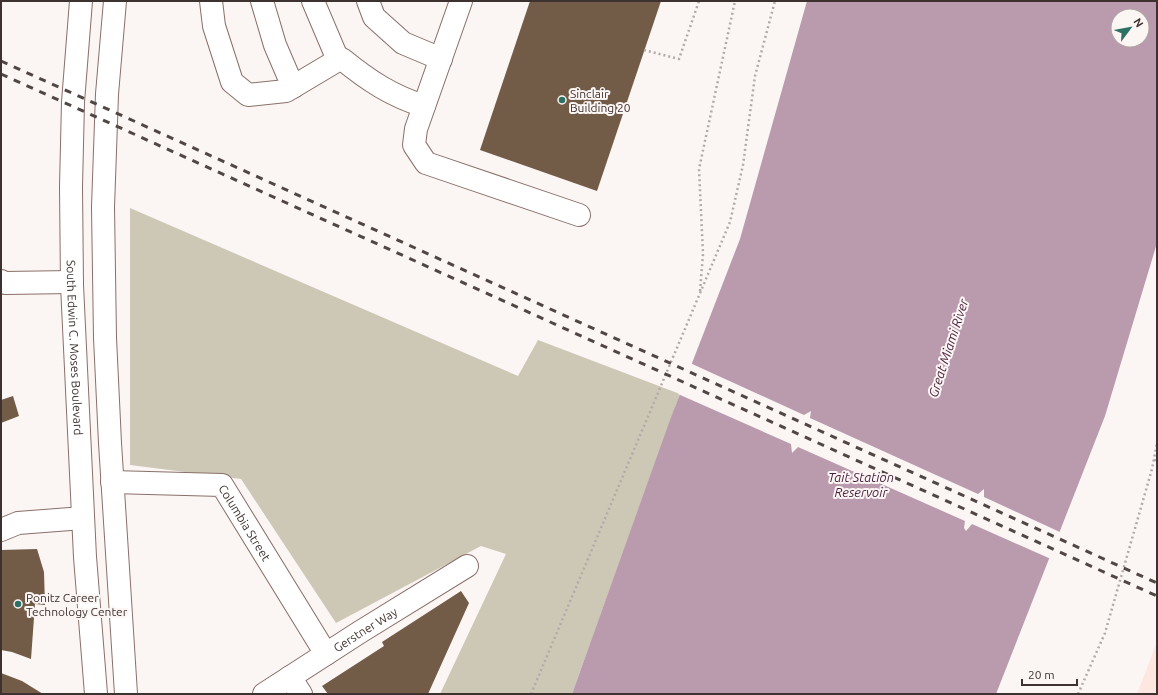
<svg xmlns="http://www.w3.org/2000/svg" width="1158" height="695" font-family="Ubuntu,sans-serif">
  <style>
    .built { fill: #fde7e0 }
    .green { fill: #cdc8b5 }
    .water { fill: #b99bad; fill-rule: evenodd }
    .pier { fill: #fbf5f4 }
    .building { fill: #725c47 }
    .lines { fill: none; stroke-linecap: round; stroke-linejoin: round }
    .minor-casing { stroke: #897069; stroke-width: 24 }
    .major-casing { stroke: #897069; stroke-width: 24 }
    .path { stroke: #b2aaa9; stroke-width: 2.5; stroke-dasharray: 2 3; stroke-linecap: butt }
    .minor { stroke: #fff; stroke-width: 22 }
    .major { stroke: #fff; stroke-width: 22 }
    .rail { stroke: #504643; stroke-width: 3; stroke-dasharray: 7 7; stroke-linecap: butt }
    .poi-dot { fill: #2d7164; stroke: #fbf5f4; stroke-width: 1.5 }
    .labels { text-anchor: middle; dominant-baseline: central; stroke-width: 4; stroke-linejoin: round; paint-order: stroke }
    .poi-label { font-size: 12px; fill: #3d322f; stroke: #fbf5f4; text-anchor: start }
    .street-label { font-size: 12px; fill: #3d322f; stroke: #fbf5f4 }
    .water-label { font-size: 13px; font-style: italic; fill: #461d39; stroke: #fbf5f4 }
  </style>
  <rect width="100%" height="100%" fill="#fbf5f4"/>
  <path class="built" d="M1157,642V694H1137Z"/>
  <path class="green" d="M130,208L518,376L538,340L680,394L572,694H440L506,554L481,546L336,623L241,479L130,465Z"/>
  <path class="water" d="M807,1H1157V243L1105,416L996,694H572L670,420L740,239ZM1118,16H1142V40H1118Z"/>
  <path class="pier" d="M690,363L804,415L811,411L810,418L978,494L984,489V497L1062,533L1051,559L972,524L966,531L964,528L965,521L798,447L792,453L791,444L678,394Z"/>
  <g class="building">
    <path d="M530,1H661L597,191L480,150Z"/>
    <path d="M13,396L19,416L1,423V400Z"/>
    <path d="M37,549L44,572L45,605L35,604L31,659L12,652L1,650V550Z"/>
    <path d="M461,591L469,603L428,694H328L322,686L384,646L382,642Z"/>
    <path d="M1,673L22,681L43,694H1Z"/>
  </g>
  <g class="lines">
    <defs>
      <g id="minor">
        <path d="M211,1L214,26L232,82L248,95L286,91L338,60L342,59C369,81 392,96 424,106"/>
        <path d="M262,1L275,45L293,87"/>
        <path d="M313,1L338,60"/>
        <path d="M368,1L374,17L403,43L441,59"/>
        <path d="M461,1L416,129L414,145L426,163L579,215"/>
        <path d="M1,281L5,283L72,282"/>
        <path id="s1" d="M112,482L222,485L326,654"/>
        <path d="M1,530L18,523L83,518"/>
        <path d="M290,677L301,694"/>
        <path id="s2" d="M264,694L360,632L467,566"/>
      </g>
      <g id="major">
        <path id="s3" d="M81,1L73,102L71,187L72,285L85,557L96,694"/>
        <path d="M115,1L107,94L103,207L105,338L110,443L126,694"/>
      </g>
    </defs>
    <use href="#minor" class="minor-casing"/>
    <use href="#major" class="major-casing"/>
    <g class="path">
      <path d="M644,50L679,59L699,1"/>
      <path d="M700,291L703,254L699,169L735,1"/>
      <path d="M1155,461L1157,456"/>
      <path d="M531,694L730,222L743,165L755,76L775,1"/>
      <path d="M1078,694L1105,633L1152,469L1157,443"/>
    </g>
    <use href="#minor" class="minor"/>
    <use href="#major" class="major"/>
    <g class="rail">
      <path d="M1,61L1157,583"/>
      <path d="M1,74L1157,596"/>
    </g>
  </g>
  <g class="poi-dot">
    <circle cx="562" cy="100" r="4"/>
    <circle cx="18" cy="604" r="4"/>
  </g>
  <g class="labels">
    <g class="poi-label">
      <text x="570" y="93">Sinclair<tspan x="570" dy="14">Building 20</tspan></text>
      <text x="26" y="597">Ponitz Career<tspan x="26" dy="14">Technology Center</tspan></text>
    </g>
    <g class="street-label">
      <text stroke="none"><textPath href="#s3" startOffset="347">South Edwin C. Moses Boulevard</textPath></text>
      <text stroke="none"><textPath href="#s1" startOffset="154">Columbia Street</textPath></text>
      <text stroke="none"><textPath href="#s2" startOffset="120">Gerstner Way</textPath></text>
    </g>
    <g class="water-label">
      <text transform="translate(948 348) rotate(-72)">Great Miami River</text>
      <text x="861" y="477">Tait Station<tspan x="861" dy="15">Reservoir</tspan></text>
    </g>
  </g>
  <rect width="1158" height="695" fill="none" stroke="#3d322f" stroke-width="4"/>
  <g transform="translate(1130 28) rotate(58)"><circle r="19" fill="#fbf5f4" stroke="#afa7a5"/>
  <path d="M0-3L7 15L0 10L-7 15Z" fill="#2d7164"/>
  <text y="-6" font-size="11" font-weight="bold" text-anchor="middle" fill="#3d322f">N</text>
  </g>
  <path d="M1022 679v6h55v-6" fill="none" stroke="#3d322f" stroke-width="2"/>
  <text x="1028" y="679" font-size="12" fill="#3d322f" stroke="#fbf5f4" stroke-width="3" paint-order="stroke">20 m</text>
</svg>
